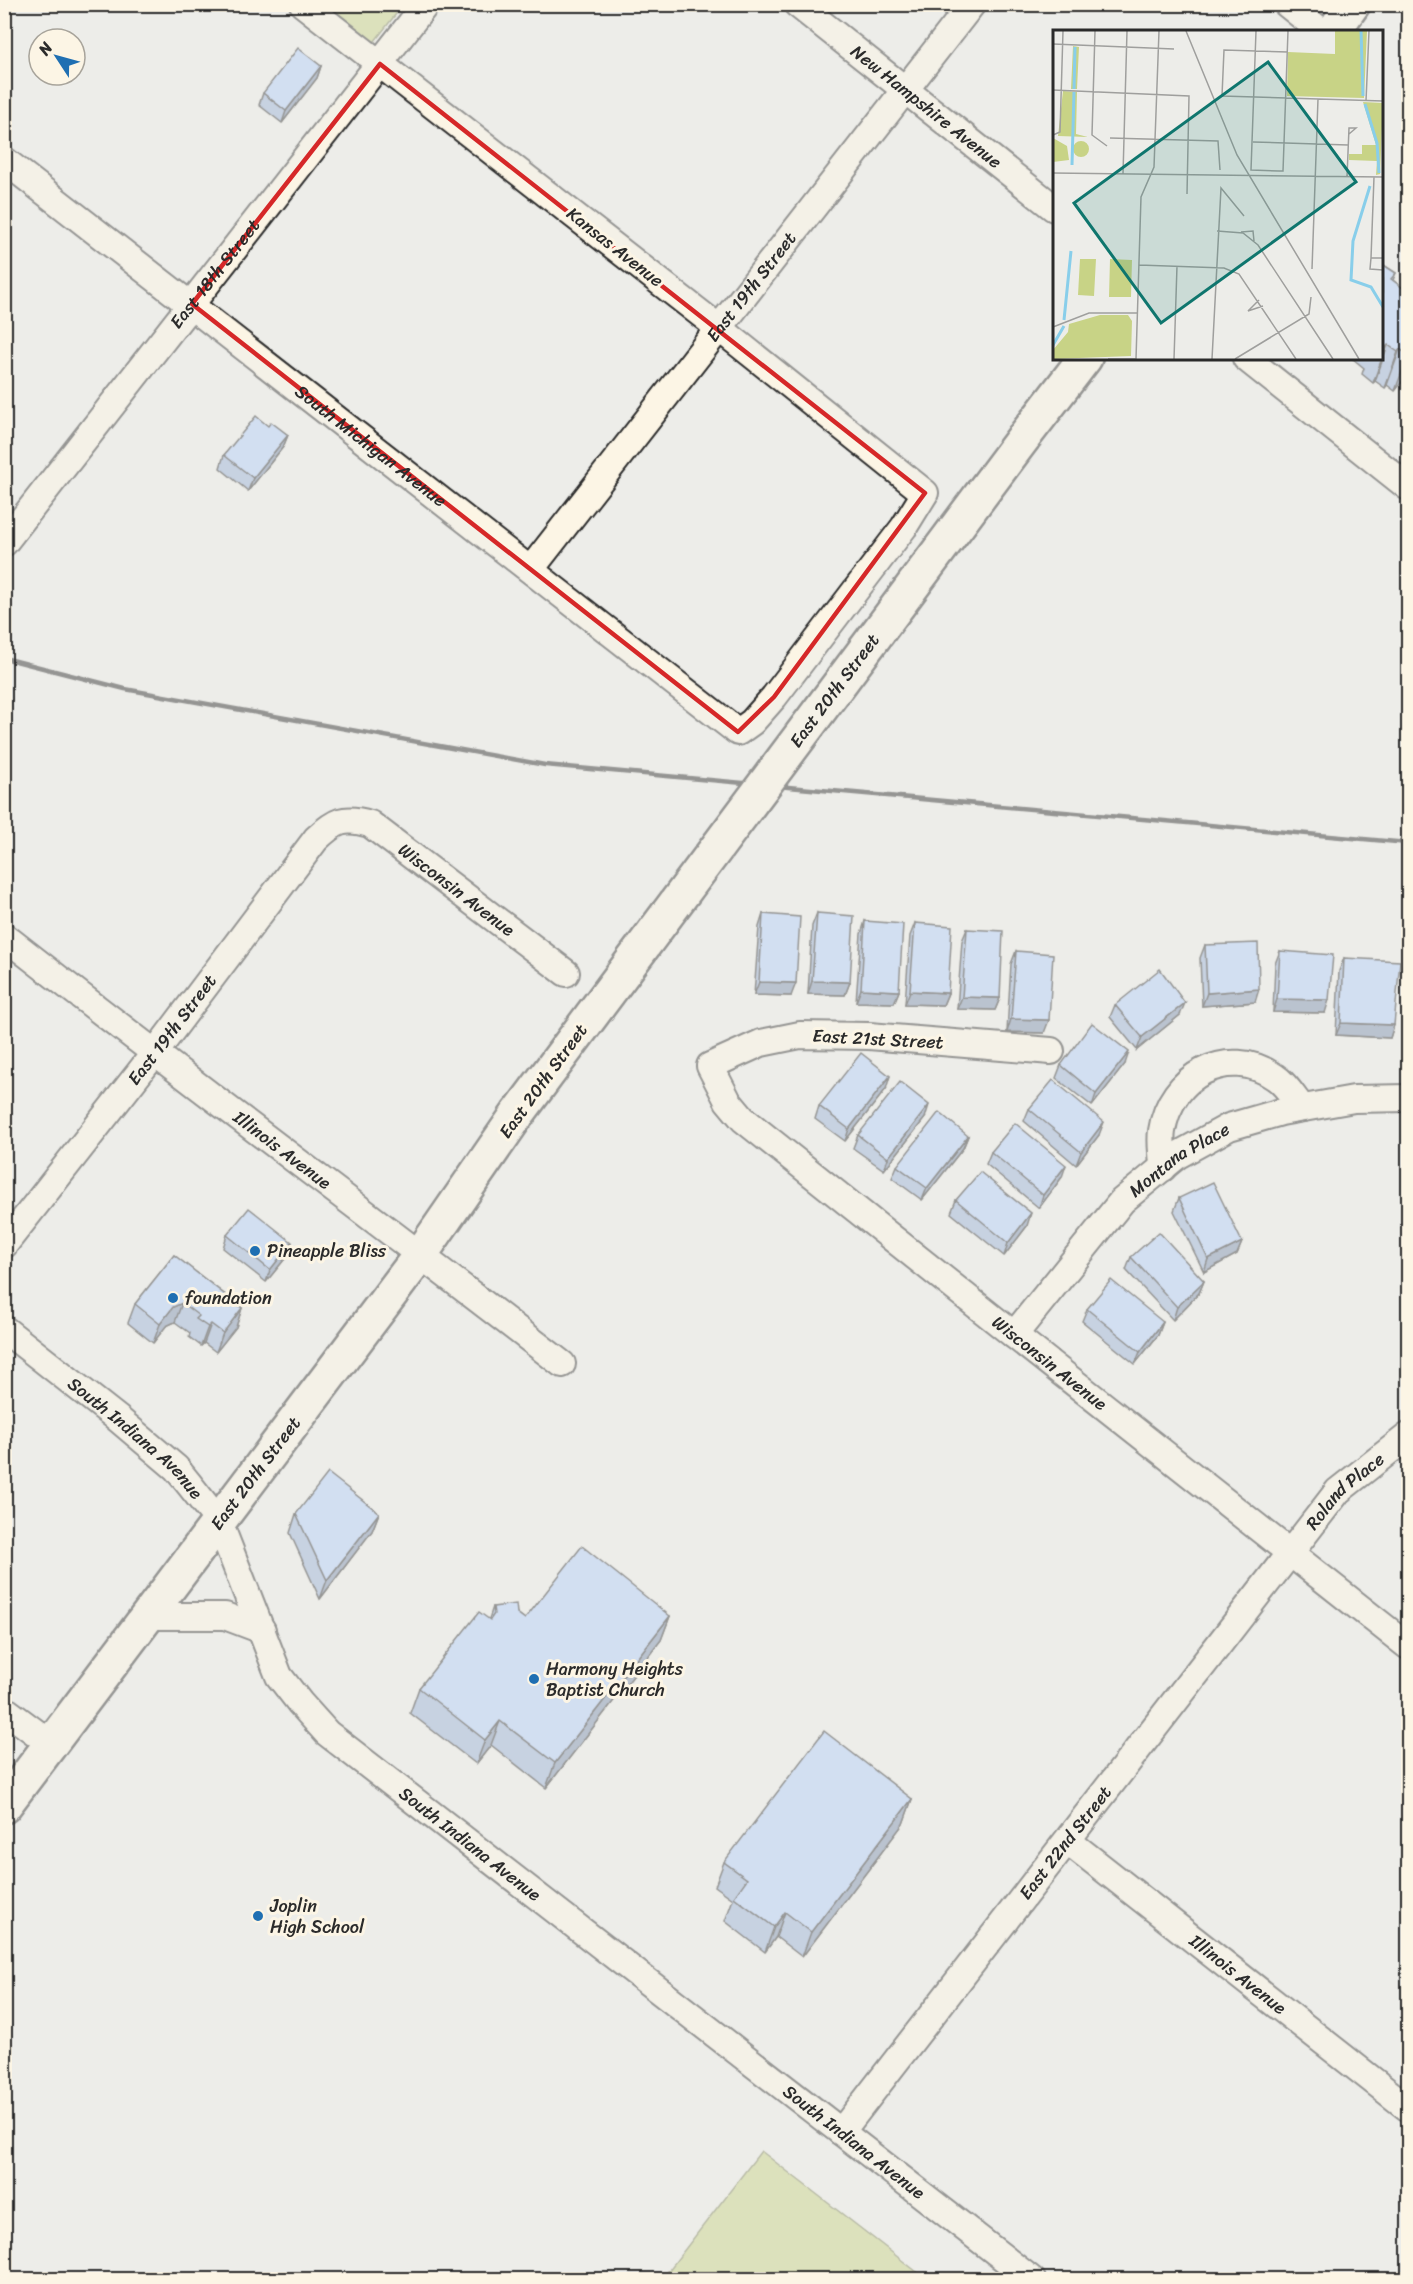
<svg xmlns="http://www.w3.org/2000/svg" width="1413" height="2284" font-family="Sriracha,sans-serif">
  <style>
    .green { fill: #c8d386; stroke: #7a7f58; stroke-width: 1.5 }
    .lines { fill: none; stroke-linecap: round; stroke-linejoin: round }
    .minor-casing { stroke: #2b2b2b; stroke-width: 30 }
    .major-casing { stroke: #2b2b2b; stroke-width: 38 }
    .minor { stroke: #fcf5e5; stroke-width: 26 }
    .major { stroke: #fcf5e5; stroke-width: 33 }
    .rail { stroke: #2b2b2b; stroke-width: 4.5 }
    .major-bridge-casing { stroke: #2b2b2b; stroke-width: 38; stroke-linecap: butt }
    .major-bridge { stroke: #fcf5e5; stroke-width: 33 }
    .wall { fill: #99b1d8; stroke: #2b2b2b; stroke-width: 1.5 }
    .shaded-wall { fill: #7d90b0; stroke: #2b2b2b; stroke-width: 1.5 }
    .building { fill: #b2cefb; stroke: #2b2b2b; stroke-width: 1.5 }
    .marked { fill: none; stroke: #d62828; stroke-width: 4.5; stroke-linejoin: round }
    .poi-dot { fill: #1f6fb2; stroke: #fcf5e5; stroke-width: 2 }
    .labels { text-anchor: middle; dominant-baseline: central; stroke-width: 6; stroke-linejoin: round; paint-order: stroke }
    .street-label { font-size: 18px; fill: #2b2b2b; stroke: #fcf5e5 }
    .poi-label { font-size: 18px; fill: #2b2b2b; stroke: #fcf5e5; text-anchor: start }
    .inset-river { fill: none; stroke: #88ceea; stroke-width: 3 }
    .inset-road { fill: none; stroke: #9f9f9d; stroke-width: 1.5 }
    .view { fill: #0f766e; fill-opacity: 0.15; stroke: #0f766e; stroke-width: 3 }
    .inset-edge { fill: none; stroke: #2b2b2b; stroke-width: 3 }
  </style>
  <rect width="100%" height="100%" fill="#edede9"/>
  <filter id="ink" filterUnits="userSpaceOnUse"><feTurbulence type="fractalNoise" baseFrequency=".0167" numOctaves="2"/><feDisplacementMap in="SourceGraphic" scale="12" xChannelSelector="R" yChannelSelector="G"/><feConvolveMatrix kernelMatrix="1 2 1 2 8 2 1 2 1" color-interpolation-filters="sRGB"/></filter>
  <g filter="url(#ink)">
    <g class="green">
      <path d="M317,5H403L371,46Z"/>
      <path d="M761,2151L926,2279H662Z"/>
    </g>
    <g class="lines">
      <defs>
        <g id="minor">
          <path id="s1" d="M797,4L1054,208"/>
          <path d="M1287,4L1322,32"/>
          <path id="s2" d="M4,160L738,732L752,722L774,697L904,527L925,493L719,328L303,4"/>
          <path d="M1246,358L1408,487"/>
          <path id="s3" d="M4,543L426,4"/>
          <path id="s4" d="M531,569L972,4"/>
          <path id="s5" d="M4,936C188,1081 377,1220 562,1364"/>
          <path id="s6" d="M1051,1051L869,1036L800,1035L761,1043L710,1066L728,1101L743,1119L1014,1335L1408,1646"/>
          <path d="M1163,1168C1163,1156 1160,1143 1162,1131C1170,1076 1228,1044 1275,1077C1286,1084 1294,1098 1302,1108"/>
          <path id="s7" d="M4,1245L154,1054L316,839C335,821 344,816 370,824L566,973"/>
          <path id="s8" d="M4,1329L117,1418L176,1468L189,1484L219,1522L279,1676L300,1703L327,1733L1032,2280"/>
          <path id="s9" d="M1014,1335L1122,1201L1178,1155L1229,1127L1281,1112L1354,1099L1408,1098"/>
          <path d="M148,1616H225L262,1630"/>
          <path d="M4,1709L51,1744"/>
          <path id="s10" d="M1068,1841L1408,2108"/>
          <path id="s11" d="M841,2132L1338,1491L1408,1436"/>
        </g>
        <g id="major">
          <path d="M1333,32L1353,4"/>
          <path d="M1024,437L1085,358"/>
          <path id="s12" d="M4,1806L421,1254L517,1115"/>
        </g>
      </defs>
      <use href="#minor" class="minor-casing"/>
      <use href="#major" class="major-casing"/>
      <use href="#minor" class="minor"/>
      <use href="#major" class="major"/>
      <path class="rail" d="M4,658L125,689L545,765L1408,843"/>
      <defs>
        <g id="major-bridge">
          <path id="s13" d="M517,1115L1024,437"/>
        </g>
      </defs>
      <use href="#major-bridge" class="major-bridge-casing"/>
      <use href="#major-bridge" class="major-bridge"/>
    </g>
    <g class="wall">
      <path d="M321,66L317,78L282,123L259,105L263,93Z"/>
      <path d="M1382,264L1396,273L1393,280L1408,292V374L1395,391L1387,385L1385,388L1375,381L1373,383L1362,374L1364,368L1352,358H1382Z"/>
      <path d="M268,426L288,435L283,447L248,491L220,468L224,455Z"/>
      <path d="M817,913L850,982L845,995L808,994L812,926Z"/>
      <path d="M763,914L791,996L754,995L759,927Z"/>
      <path d="M865,921L899,991L894,1003L856,1002L861,934Z"/>
      <path d="M915,923L948,993L943,1005L905,1004L910,936Z"/>
      <path d="M967,929L1000,998L995,1010L957,1009L962,941Z"/>
      <path d="M1205,945L1255,1002L1202,1006L1200,958Z"/>
      <path d="M1016,951L1044,1033L1007,1032L1011,964Z"/>
      <path d="M1280,951L1325,1013L1273,1012L1275,964Z"/>
      <path d="M1344,958L1394,1025L1390,1038L1336,1035L1339,971Z"/>
      <path d="M1115,1005L1180,1015L1137,1050L1110,1017Z"/>
      <path d="M1125,1064L1092,1106L1056,1078L1061,1065Z"/>
      <path d="M886,1089L845,1141L815,1119L819,1106Z"/>
      <path d="M1029,1109L1099,1135L1076,1165L1024,1121Z"/>
      <path d="M925,1118L884,1170L853,1148L858,1135Z"/>
      <path d="M968,1136L963,1148L922,1200L892,1178L897,1166Z"/>
      <path d="M991,1152L1062,1177L1039,1208L986,1164Z"/>
      <path d="M1179,1198L1242,1242L1237,1254L1204,1272L1174,1211Z"/>
      <path d="M956,1200L1027,1226L1004,1256L951,1213Z"/>
      <path d="M227,1235L288,1255L266,1282L223,1248Z"/>
      <path d="M174,1255L242,1308L236,1327L216,1352L204,1343L201,1346L189,1337L190,1333L175,1322L166,1326L153,1343L128,1323L135,1304Z"/>
      <path d="M1131,1257L1204,1281L1199,1293L1173,1320L1126,1270Z"/>
      <path d="M1087,1309L1163,1322L1158,1335L1135,1364L1082,1321Z"/>
      <path d="M379,1513L372,1531L320,1599L290,1533L296,1514Z"/>
      <path d="M493,1607L517,1613L525,1619L670,1616L661,1640L546,1788L491,1745L476,1764L410,1713L419,1688L489,1619Z"/>
      <path d="M912,1799L903,1824L802,1957L776,1937L765,1952L725,1921L733,1899L715,1886L724,1862Z"/>
    </g>
    <g class="shaded-wall">
      <path d="M321,66L317,78L282,123L286,111Z"/>
      <path d="M1388,345L1375,381L1373,383L1386,347Z"/>
      <path d="M1400,349L1387,385L1385,388L1398,352Z"/>
      <path d="M1408,355V374L1395,391Z"/>
      <path d="M288,435L283,447L248,491L253,478Z"/>
      <path d="M812,981L850,982L845,995L808,994Z"/>
      <path d="M759,982L796,983L791,996L754,995Z"/>
      <path d="M861,989L899,991L894,1003L856,1002Z"/>
      <path d="M1259,989L1255,1002L1202,1006L1207,993Z"/>
      <path d="M910,991L948,993L943,1005L905,1004Z"/>
      <path d="M962,997L1000,998L995,1010L957,1009Z"/>
      <path d="M1277,999L1329,1000L1325,1013L1273,1012Z"/>
      <path d="M1185,1003L1180,1015L1137,1050L1142,1037Z"/>
      <path d="M1011,1019L1049,1020L1044,1033L1007,1032Z"/>
      <path d="M1341,1023L1394,1025L1390,1038L1336,1035Z"/>
      <path d="M1129,1052L1125,1064L1092,1106L1096,1094Z"/>
      <path d="M890,1076L886,1089L845,1141L849,1129Z"/>
      <path d="M929,1105L925,1118L884,1170L888,1158Z"/>
      <path d="M1104,1122L1099,1135L1076,1165L1081,1152Z"/>
      <path d="M968,1136L963,1148L922,1200L927,1188Z"/>
      <path d="M1066,1165L1062,1177L1039,1208L1043,1195Z"/>
      <path d="M1031,1213L1027,1226L1004,1256L1008,1243Z"/>
      <path d="M292,1242L288,1255L266,1282L270,1270Z"/>
      <path d="M1242,1242L1237,1254L1204,1272L1208,1259Z"/>
      <path d="M1204,1281L1199,1293L1173,1320L1177,1307Z"/>
      <path d="M182,1303L175,1322L166,1326L153,1343L160,1324L173,1307Z"/>
      <path d="M242,1308L236,1327L216,1352L223,1333Z"/>
      <path d="M1163,1322L1158,1335L1135,1364L1140,1352Z"/>
      <path d="M211,1324L204,1343L201,1346L208,1327Z"/>
      <path d="M379,1513L372,1531L320,1599L327,1580Z"/>
      <path d="M670,1616L661,1640L546,1788L555,1763Z"/>
      <path d="M500,1721L491,1745L476,1764L485,1740Z"/>
      <path d="M912,1799L903,1824L802,1957L811,1932Z"/>
      <path d="M785,1912L776,1937L765,1952L774,1927Z"/>
    </g>
    <g class="building">
      <path d="M298,48L321,66L286,111L263,93Z"/>
      <path d="M1382,264L1396,273L1391,279L1408,292V355L1400,349L1398,352L1388,345L1386,347L1382,344Z"/>
      <path d="M256,416L268,426L271,422L288,435L253,478L224,455Z"/>
      <path d="M817,913L854,916L850,982L812,981Z"/>
      <path d="M763,914L800,917L796,983L759,982Z"/>
      <path d="M865,921L903,924L899,991L861,989Z"/>
      <path d="M915,923L952,926L948,993L910,991Z"/>
      <path d="M967,929L1003,931L1000,998L962,997Z"/>
      <path d="M1258,943L1259,989L1207,993L1205,945Z"/>
      <path d="M1016,951L1053,954L1049,1020L1011,1019Z"/>
      <path d="M1280,951L1333,955L1329,1000L1277,999Z"/>
      <path d="M1344,958L1400,961L1394,1025L1341,1023Z"/>
      <path d="M1160,969L1185,1003L1142,1037L1115,1005Z"/>
      <path d="M1092,1023L1129,1052L1096,1094L1061,1065Z"/>
      <path d="M861,1053L890,1076L849,1129L819,1106Z"/>
      <path d="M1053,1080L1104,1122L1081,1152L1029,1109Z"/>
      <path d="M900,1082L929,1105L888,1158L858,1135Z"/>
      <path d="M939,1112L968,1136L927,1188L897,1166Z"/>
      <path d="M1015,1123L1066,1165L1043,1195L991,1152Z"/>
      <path d="M980,1172L1031,1213L1008,1243L956,1200Z"/>
      <path d="M1213,1182L1242,1242L1208,1259L1179,1198Z"/>
      <path d="M249,1208L292,1242L270,1270L227,1235Z"/>
      <path d="M1159,1232L1204,1281L1177,1307L1131,1257Z"/>
      <path d="M174,1255L242,1308L223,1333L211,1324L208,1327L196,1319L199,1316L182,1303L173,1307L160,1324L135,1304Z"/>
      <path d="M1111,1280L1163,1322L1140,1352L1087,1309Z"/>
      <path d="M328,1473L379,1513L327,1580L296,1514Z"/>
      <path d="M582,1546L670,1616L555,1763L500,1721L485,1740L419,1688L479,1612L490,1620L494,1614L493,1607L516,1604L517,1613L525,1619Z"/>
      <path d="M824,1731L912,1799L811,1932L785,1912L774,1927L734,1897L747,1879L724,1862Z"/>
    </g>
  </g>
  <path d="M0 0H1413V2284H0ZM380,64L925,493L774,697L738,732L192,304Z" fill="#edede9" fill-opacity=".55" fill-rule="evenodd"/>
  <path class="marked" d="M380,64L925,493L774,697L738,732L192,304Z"/>
  <g class="poi-dot">
    <circle cx="255" cy="1251" r="6"/>
    <circle cx="173" cy="1298" r="6"/>
    <circle cx="534" cy="1679" r="6"/>
    <circle cx="258" cy="1916" r="6"/>
  </g>
  <g class="labels">
    <g class="street-label">
      <text stroke="none"><textPath href="#s1" startOffset="165">New Hampshire Avenue</textPath></text>
      <text transform="translate(615 247) rotate(38)">Kansas Avenue</text>
      <text stroke="none"><textPath href="#s3" startOffset="342">East 18th Street</textPath></text>
      <text stroke="none"><textPath href="#s4" startOffset="358">East 19th Street</textPath></text>
      <text stroke="none"><textPath href="#s2" startOffset="465">South Michigan Avenue</textPath></text>
      <text stroke="none"><textPath href="#s13" startOffset="530">East 20th Street</textPath></text>
      <text stroke="none"><textPath href="#s7" startOffset="681">Wisconsin Avenue</textPath></text>
      <text stroke="none"><textPath href="#s7" startOffset="273">East 19th Street</textPath></text>
      <text transform="translate(878 1039) rotate(3)">East 21st Street</text>
      <text transform="translate(543 1081) rotate(-54)">East 20th Street</text>
      <text stroke="none"><textPath href="#s5" startOffset="351">Illinois Avenue</textPath></text>
      <text stroke="none"><textPath href="#s9" startOffset="243">Montana Place</textPath></text>
      <text stroke="none"><textPath href="#s6" startOffset="802">Wisconsin Avenue</textPath></text>
      <text stroke="none"><textPath href="#s8" startOffset="171">South Indiana Avenue</textPath></text>
      <text stroke="none"><textPath href="#s12" startOffset="417">East 20th Street</textPath></text>
      <text stroke="none"><textPath href="#s11" startOffset="816">Roland Place</textPath></text>
      <text stroke="none"><textPath href="#s11" startOffset="366">East 22nd Street</textPath></text>
      <text stroke="none"><textPath href="#s8" startOffset="711">South Indiana Avenue</textPath></text>
      <text stroke="none"><textPath href="#s10" startOffset="216">Illinois Avenue</textPath></text>
      <text stroke="none"><textPath href="#s8" startOffset="1197">South Indiana Avenue</textPath></text>
    </g>
    <g class="poi-label">
      <text x="267" y="1251">Pineapple Bliss</text>
      <text x="185" y="1298">foundation</text>
      <text x="546" y="1669">Harmony Heights<tspan x="546" dy="21">Baptist Church</tspan></text>
      <text x="270" y="1906">Joplin<tspan x="270" dy="21">High School</tspan></text>
    </g>
  </g>
  <g transform="translate(1053 30)">
    <rect width="330" height="330" fill="#edede9"/>
    <path d="M282,1H314L311,68L234,66L235,22L282,24ZM20,16L26,17L24,59H18ZM10,61L24,62L23,104L35,107L5,106ZM310,72L330,73L327,144L323,145L324,131L296,130V124H309V115H323ZM0,108L14,116L16,130L0,132ZM20 119a8 8 0 1 1 16 0a8 8 0 1 1-16 0ZM27,229H43L41,266L25,265ZM57,229L79,230L78,267H56ZM47,285H75L79,291L78,326L0,329V320L15,302L16,294Z" fill="#c8d386"/>
    <path class="inset-river" d="M308,1L310,66M21,59L22,17M312,74L324,113L326,143M19,135L21,62M317,156L300,211L298,250L318,257L330,277M11,290L18,221M0,315L11,296"/>
    <path class="inset-road" d="M42,1L39,105L54,116M133,1L184,125L306,329M203,1L198,140L226,141H230L235,1M0,14L121,19M235,22L171,20L169,66L330,71M0,60L136,66L134,164M313,71L316,1M0,105L7,102L10,1M57,108L165,111L167,140M200,112L295,115M0,143L330,147M70,144L74,1M294,147L296,98H303L296,104M164,201L190,203L205,215L280,329M188,202L200,201L201,211M318,228L321,147M330,228H318L317,239L330,240M86,235L171,238L186,244L243,329M259,239L265,69M206,270L195,281L210,276M0,297L36,283H84M55,329H83M83,329L88,167L101,137L106,1M121,329L124,236M159,329L168,158L191,186M182,329L256,284L258,267"/>
    <path class="view" d="M215,32L303,152L108,293L21,173Z"/>
    <rect width="330" height="330" class="inset-edge"/>
  </g>
  <rect width="1413" height="2284" fill="none" stroke="#fcf5e5" stroke-width="24"/>
  <rect x="12" y="12" width="1389" height="2260" fill="none" stroke="#2b2b2b" stroke-width="2" filter="url(#ink)"/>
  <g transform="translate(57 57) rotate(306)"><circle r="28" fill="#fcf5e5" stroke="#a8a49b" stroke-width="1.5"/>
  <path d="M0-4.5L10 22L0 15L-10 22Z" fill="#1f6fb2"/>
  <text y="-9" font-size="16" font-weight="bold" text-anchor="middle" fill="#2b2b2b">N</text>
  </g>
</svg>
